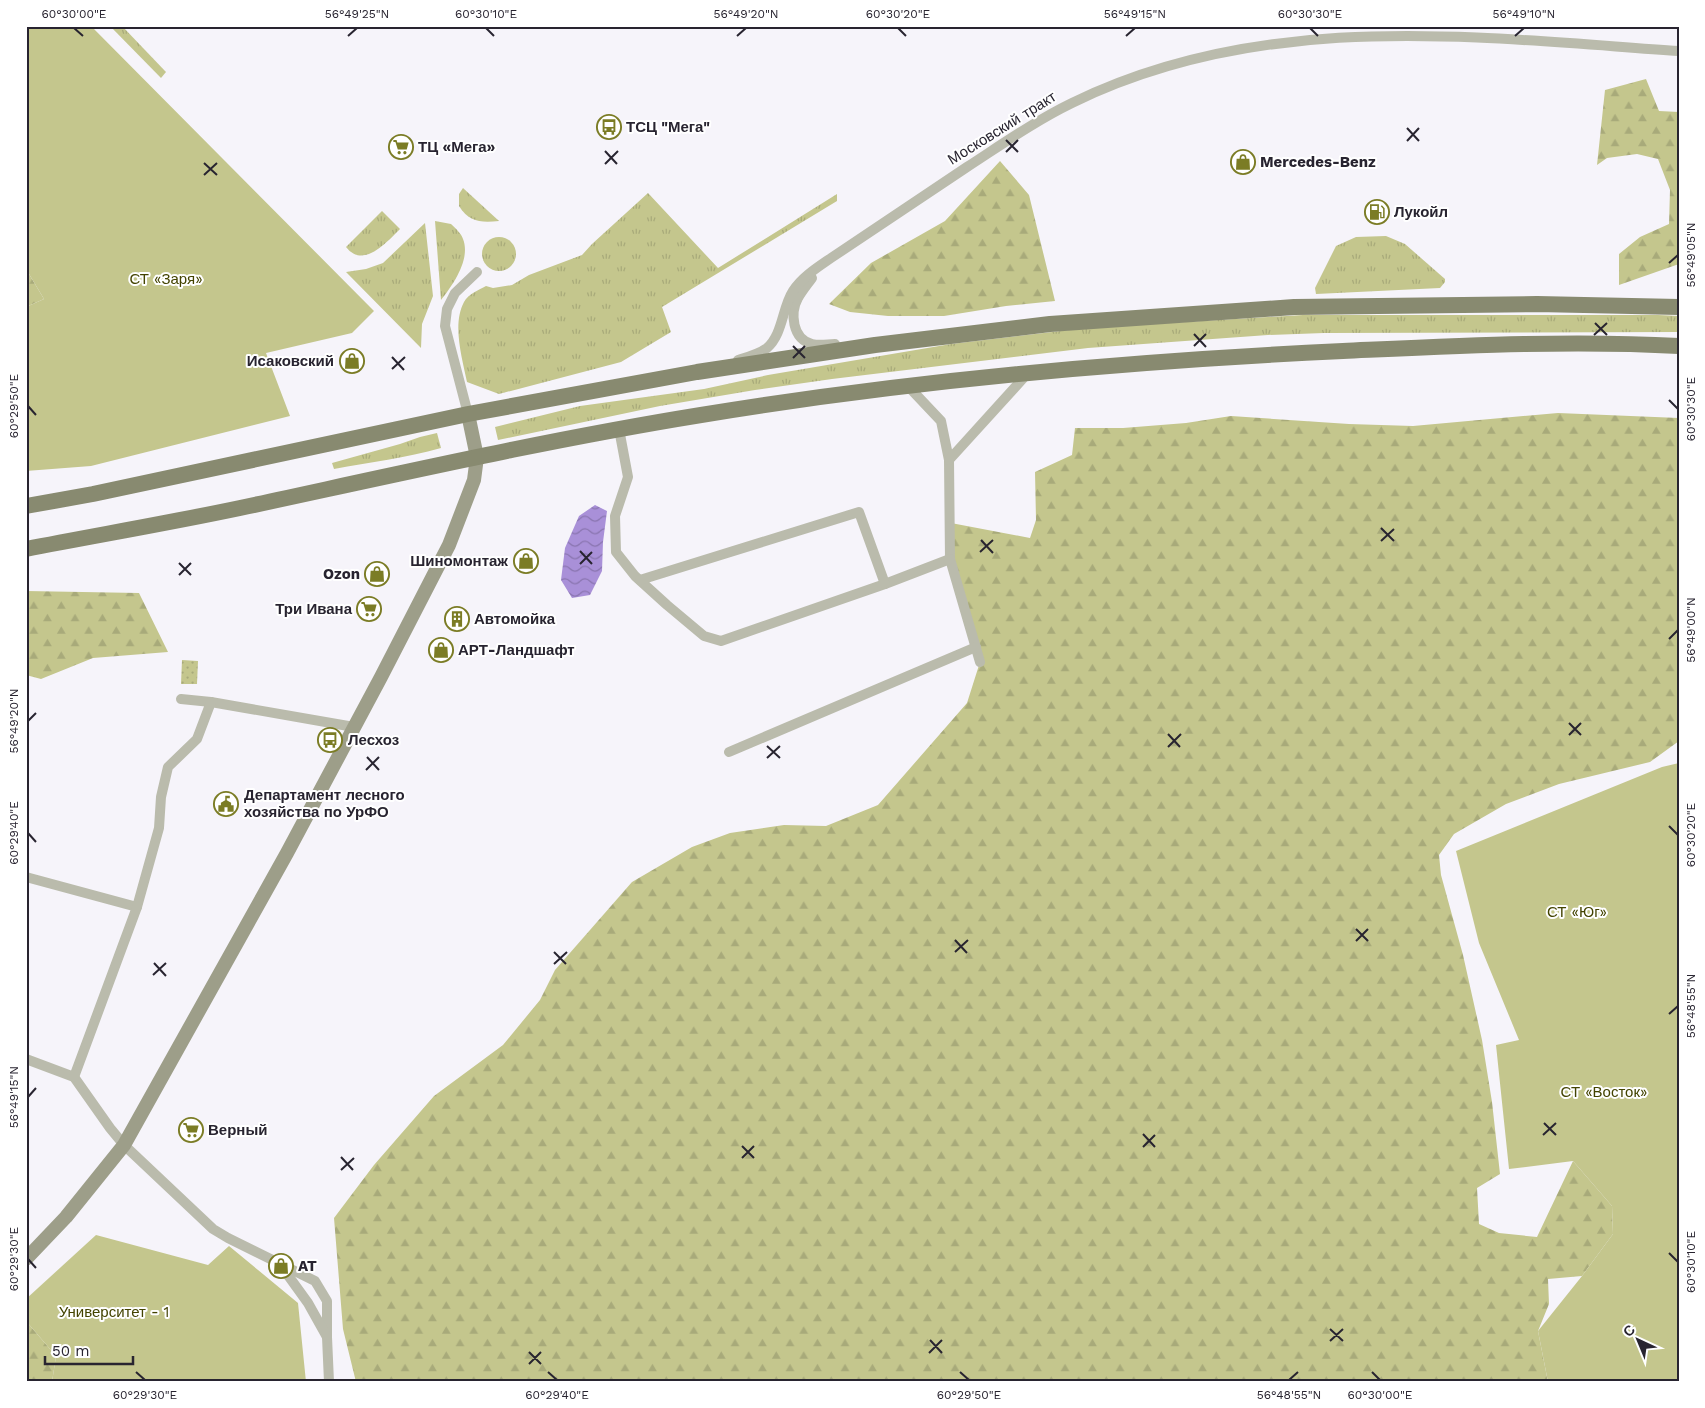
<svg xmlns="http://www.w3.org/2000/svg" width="1705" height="1408" font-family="'Work Sans',sans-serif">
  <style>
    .grass { fill: url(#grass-tufts) }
    .forest { fill: url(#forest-firs) }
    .park { fill: url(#park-dots) }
    .garden { fill: #c4c68d }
    .water { fill: url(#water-waves) }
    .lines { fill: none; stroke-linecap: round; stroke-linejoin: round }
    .street { stroke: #babbac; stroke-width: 10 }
    .secondary { stroke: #9d9e89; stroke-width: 14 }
    .primary { stroke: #888a70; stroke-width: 16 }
    .ticks { fill: none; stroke: #282430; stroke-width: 2 }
    .labels { text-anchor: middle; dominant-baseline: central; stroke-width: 4; stroke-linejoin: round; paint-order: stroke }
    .poi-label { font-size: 15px; font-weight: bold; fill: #282430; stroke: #fff; text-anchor: start }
    .street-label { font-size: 15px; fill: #282430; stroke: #fff }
    .park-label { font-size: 15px; fill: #434300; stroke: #fff }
    .neatline { fill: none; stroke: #282430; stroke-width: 2 }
    .ticks-label { font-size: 12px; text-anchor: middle; fill: #282430 }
  </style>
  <defs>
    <pattern id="grass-tufts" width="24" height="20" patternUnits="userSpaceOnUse" patternTransform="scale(1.25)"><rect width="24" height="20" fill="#c4c68d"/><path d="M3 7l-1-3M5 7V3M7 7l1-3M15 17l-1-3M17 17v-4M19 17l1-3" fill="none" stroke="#a8aa7a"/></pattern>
    <pattern id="forest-firs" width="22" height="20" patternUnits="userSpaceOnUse" patternTransform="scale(1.25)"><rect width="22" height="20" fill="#c4c68d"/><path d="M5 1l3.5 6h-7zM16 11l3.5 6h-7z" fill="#a8aa7a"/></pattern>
    <pattern id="park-dots" width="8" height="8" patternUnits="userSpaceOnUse" patternTransform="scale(1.25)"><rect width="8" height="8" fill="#c4c68d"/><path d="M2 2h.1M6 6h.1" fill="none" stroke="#a8aa7a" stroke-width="1.8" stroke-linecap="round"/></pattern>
    <pattern id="water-waves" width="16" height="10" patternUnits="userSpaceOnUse" patternTransform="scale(1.25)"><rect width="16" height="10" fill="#a990d8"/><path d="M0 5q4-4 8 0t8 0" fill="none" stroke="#8a75b0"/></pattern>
  </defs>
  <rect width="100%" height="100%" fill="#f6f4fa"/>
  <g class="grass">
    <path d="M110,26H122L166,72L161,78Z"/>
    <path d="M463,188L499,221C481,223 469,222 459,206V194Z"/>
    <path d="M648,193L718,268L837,194V201L662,307L671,332L621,362L499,394L467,382C462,358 452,324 464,302C468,294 479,290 486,286L493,288L512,285L529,275L582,255L592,244Z"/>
    <path d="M382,211L400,229C386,243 363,269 346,247Z"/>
    <path d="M435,221L451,224C456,229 461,233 463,239C471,259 453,285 441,300Z"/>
    <path d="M425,223L433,296L422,324L421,348L346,272L366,269L383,263Z"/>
    <path d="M1386,236L1405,244L1445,279V282L1440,288L1316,294L1315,288L1336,246L1356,237Z"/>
    <circle cx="499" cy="254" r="17"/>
    <path d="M1303,315H1658L1679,316V332L1324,333L1268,335L1088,348L832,379L755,390L660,406L498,440L495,427L580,406L704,389L768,375L951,344L1086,328Z"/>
    <path d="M437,433L441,448C406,458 370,462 334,469L332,463L400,444L420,437Z"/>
  </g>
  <g class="forest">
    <path d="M1646,79L1659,111L1679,112V264L1619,285V254L1640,237L1669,224L1670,190L1658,159L1637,154L1607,158L1597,165L1605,90Z"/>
    <path d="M1000,161L1029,195L1055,301L1006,306L944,316H888L850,312L829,304L871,263L945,221Z"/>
    <path d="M26,269L44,299L26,307Z"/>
    <path d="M1558,413L1679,418V741L1650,762L1559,784L1506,804L1454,834L1439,855L1441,875L1463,955L1482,1040L1492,1102L1500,1174L1477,1188L1479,1224L1499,1233L1537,1237L1573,1161L1612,1206L1613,1234L1582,1276L1548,1279L1549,1304L1538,1331L1548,1382H356L343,1329L334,1218L374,1165L434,1096L503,1045L540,1000L555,970L632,882L692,847L730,833L784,825L826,826L878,805L967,703L980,662L950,559L951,523L1030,538L1036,520L1035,472L1072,455L1075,428H1123L1186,423L1231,416L1349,424L1413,426Z"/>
    <path d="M26,591L139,593L168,652L93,658L41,679L26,675Z"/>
    <path d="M26,1321L56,1356L52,1382H26Z"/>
  </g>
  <path class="park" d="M182,660L198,661L197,684H181Z"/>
  <g class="garden">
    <path d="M26,26H91L374,311L352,333L266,353L290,416L91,466L26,471V307L44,299L26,269Z"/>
    <path d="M1679,763V1382H1548L1538,1331L1582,1276L1613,1234L1612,1206L1573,1161L1509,1169L1496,1045L1519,1040L1479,943L1456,851L1662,767Z"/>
    <path d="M96,1235L208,1265L229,1246L298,1303L306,1382H52L56,1356L26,1321V1299Z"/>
  </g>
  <path class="water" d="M595,505L607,511L603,542L602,571L590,595L572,598L561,580L565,548L579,516Z"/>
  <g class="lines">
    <g class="street">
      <path d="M812,278C807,285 802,291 798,298C790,313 792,339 812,344C820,346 828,344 835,344"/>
      <path d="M738,360C748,357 759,354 767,348C783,334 782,308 793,291C802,277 818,267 831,258C877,227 922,197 967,167C1001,145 1035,121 1072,103C1264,9 1473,37 1679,51"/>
      <path d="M907,385L941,421L949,460L950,559L980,662"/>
      <path d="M468,414L445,326L447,309L455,293L477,272"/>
      <path d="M619,429L628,477L615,516L616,552L635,576L667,605L704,636L721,641L885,584L950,559"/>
      <path d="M949,460L1028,373"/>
      <path d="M640,580L859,512L885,584"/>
      <path d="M181,699L211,702L354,727"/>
      <path d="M729,752L976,647"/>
      <path d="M26,877L137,907"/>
      <path d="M26,1059L74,1077L110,1128L124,1145L213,1229L228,1238L315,1281L327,1301V1337"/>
      <path d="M74,1077L137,907L159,828L161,797L168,767L197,739L211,702"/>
      <path d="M282,1267L308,1303L327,1337L329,1382"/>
    </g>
    <path class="secondary" d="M26,1259L66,1217L124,1145L287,853L381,677L449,545L474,480L477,457L468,414"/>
    <g class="primary">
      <path d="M26,506L93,494L468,414L697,372L875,345L1050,324L1294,307L1537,304L1679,307"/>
      <path d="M26,549C98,535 169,523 240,508C394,475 546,440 701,415C913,380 1128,361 1343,351C1455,346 1567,340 1679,346"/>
    </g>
  </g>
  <path class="ticks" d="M74,28L83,36M486,28L494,36M898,28L906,36M1310,28L1318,36M348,36L357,28M737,36L746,28M1126,36L1135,28M1515,36L1524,28M1407,128L1419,141M1006,140L1018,152M1407,141L1419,128M605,151L617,164M1006,152L1018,140M204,163L217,175M605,164L618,151M204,175L217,163M1669,263L1678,255M1595,323L1607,335M1194,334L1206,347M1594,335L1607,323M793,346L805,358M1194,346L1206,334M392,357L404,370M793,358L805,346M392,369L405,357M1669,400L1678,409M28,406L36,415M1381,528L1394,541M981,540L993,553M1381,541L1394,529M580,551L592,564M980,552L993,540M179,563L191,575M580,564L592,552M179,575L191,563M1669,639L1678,630M28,721L36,713M1569,723L1581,735M1168,734L1180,747M1569,735L1581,723M767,746L780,758M1168,747L1181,734M367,757L379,770M767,758L780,746M366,770L379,757M1669,826L1678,835M28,833L36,842M1356,929L1368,941M955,940L967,953M1356,941L1368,929M554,952L566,964M955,952L968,940M154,963L166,976M554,964L567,952M153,975L166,963M1669,1014L1678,1006M28,1097L36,1088M1544,1123L1556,1135M1143,1134L1155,1147M1543,1135L1556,1123M742,1146L754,1158M1143,1147L1155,1135M341,1157L353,1170M742,1158L754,1146M341,1170L354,1158M1669,1253L1678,1262M28,1259L36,1268M1330,1329L1343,1341M930,1340L942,1353M1330,1341L1343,1329M529,1352L541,1364M929,1353L942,1340M529,1364L541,1352M136,1372L145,1380M548,1372L557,1380M960,1372L969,1380M1372,1372L1380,1380M1289,1380L1298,1372"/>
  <defs>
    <symbol id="bus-ring" viewBox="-11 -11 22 22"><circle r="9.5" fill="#fff" stroke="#7b7c25" stroke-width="1.5"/><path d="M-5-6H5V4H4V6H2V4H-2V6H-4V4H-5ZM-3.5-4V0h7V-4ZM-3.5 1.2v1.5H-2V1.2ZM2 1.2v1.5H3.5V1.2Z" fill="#7b7c25"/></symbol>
    <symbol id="supermarket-ring" viewBox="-11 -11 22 22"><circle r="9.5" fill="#fff" stroke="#7b7c25" stroke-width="1.5"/><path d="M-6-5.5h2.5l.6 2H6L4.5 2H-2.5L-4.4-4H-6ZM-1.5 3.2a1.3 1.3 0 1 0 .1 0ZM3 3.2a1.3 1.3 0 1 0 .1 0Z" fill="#7b7c25"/></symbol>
    <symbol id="shop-ring" viewBox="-11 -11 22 22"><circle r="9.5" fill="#fff" stroke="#7b7c25" stroke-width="1.5"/><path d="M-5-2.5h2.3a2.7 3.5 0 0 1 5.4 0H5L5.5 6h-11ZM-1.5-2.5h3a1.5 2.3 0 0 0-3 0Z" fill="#7b7c25"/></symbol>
    <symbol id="fuel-ring" viewBox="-11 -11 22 22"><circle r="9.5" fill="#fff" stroke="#7b7c25" stroke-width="1.5"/><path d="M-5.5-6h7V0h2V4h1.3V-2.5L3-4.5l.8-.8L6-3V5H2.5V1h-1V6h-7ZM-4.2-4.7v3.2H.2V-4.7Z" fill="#7b7c25"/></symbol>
    <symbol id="building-ring" viewBox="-11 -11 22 22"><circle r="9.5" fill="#fff" stroke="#7b7c25" stroke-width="1.5"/><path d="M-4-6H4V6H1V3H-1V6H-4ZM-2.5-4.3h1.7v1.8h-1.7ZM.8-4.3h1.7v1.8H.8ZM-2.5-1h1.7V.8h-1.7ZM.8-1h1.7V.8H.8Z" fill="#7b7c25"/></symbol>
    <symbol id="civic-ring" viewBox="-11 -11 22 22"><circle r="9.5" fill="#fff" stroke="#7b7c25" stroke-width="1.5"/><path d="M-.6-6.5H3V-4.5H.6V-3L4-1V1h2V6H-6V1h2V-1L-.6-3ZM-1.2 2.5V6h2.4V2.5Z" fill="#7b7c25"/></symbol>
  </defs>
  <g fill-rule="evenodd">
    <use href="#bus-ring" x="595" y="113" width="28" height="28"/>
    <use href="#supermarket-ring" x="387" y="133" width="28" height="28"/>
    <use href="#shop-ring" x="1229" y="148" width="28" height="28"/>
    <use href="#fuel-ring" x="1363" y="198" width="28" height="28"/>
    <use href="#shop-ring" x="338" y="347" width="28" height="28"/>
    <use href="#shop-ring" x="512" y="547" width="28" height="28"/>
    <use href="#shop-ring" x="363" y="560" width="28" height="28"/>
    <use href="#supermarket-ring" x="355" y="595" width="28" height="28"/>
    <use href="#building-ring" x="443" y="605" width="28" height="28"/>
    <use href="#shop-ring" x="427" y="636" width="28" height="28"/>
    <use href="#bus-ring" x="316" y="726" width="28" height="28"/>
    <use href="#civic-ring" x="212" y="790" width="28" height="28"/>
    <use href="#supermarket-ring" x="177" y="1116" width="28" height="28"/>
    <use href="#shop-ring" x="267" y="1252" width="28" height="28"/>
  </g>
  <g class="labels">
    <g class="poi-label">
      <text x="626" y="127">ТСЦ "Мега"</text>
      <text x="418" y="147">ТЦ «Мега»</text>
      <text x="1260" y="162">Mercedes-Benz</text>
      <text x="1394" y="212">Лукойл</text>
      <text x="334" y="361" text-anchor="end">Исаковский</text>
      <text x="508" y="561" text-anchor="end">Шиномонтаж</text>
      <text x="360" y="574" text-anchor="end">Ozon</text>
      <text x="352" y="609" text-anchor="end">Три Ивана</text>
      <text x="474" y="619">Автомойка</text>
      <text x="458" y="650">АРТ-Ландшафт</text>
      <text x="348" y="740">Лесхоз</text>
      <text x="244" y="795">Департамент лесного<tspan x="244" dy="17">хозяйства по УрФО</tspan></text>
      <text x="208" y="1130">Верный</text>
      <text x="298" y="1266">AT</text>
    </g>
    <g class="street-label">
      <text transform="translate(1002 128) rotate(-32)">Московский тракт</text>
    </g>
    <g class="park-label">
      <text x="166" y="279">СТ «Заря»</text>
      <text x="1577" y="912">СТ «Юг»</text>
      <text x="1604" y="1092">СТ «Восток»</text>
      <text x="114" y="1312">Университет - 1</text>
    </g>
  </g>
  <rect width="1705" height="1408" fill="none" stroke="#ffffff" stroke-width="55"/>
  <g transform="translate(1638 1340) rotate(316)" stroke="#ffffff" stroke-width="4" paint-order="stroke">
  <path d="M0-4L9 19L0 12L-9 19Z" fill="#282430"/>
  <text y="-8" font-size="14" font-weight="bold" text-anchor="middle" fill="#282430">С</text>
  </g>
  <path d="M45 1356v8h88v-8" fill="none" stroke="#282430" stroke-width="2.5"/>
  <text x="52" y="1356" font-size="15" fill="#282430" stroke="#ffffff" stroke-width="4" paint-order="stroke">50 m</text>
  <rect x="28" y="28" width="1650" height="1352" class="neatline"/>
  <g class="ticks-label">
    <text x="74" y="18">60°30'00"E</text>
    <text x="357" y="18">56°49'25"N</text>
    <text x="486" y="18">60°30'10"E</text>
    <text x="746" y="18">56°49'20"N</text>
    <text x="898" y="18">60°30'20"E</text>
    <text x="1135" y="18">56°49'15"N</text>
    <text x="1310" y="18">60°30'30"E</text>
    <text x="1524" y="18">56°49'10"N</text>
    <text transform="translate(1691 255) rotate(-90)" y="4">56°49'05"N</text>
    <text transform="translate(14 406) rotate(-90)" y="4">60°29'50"E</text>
    <text transform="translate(1691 409) rotate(-90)" y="4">60°30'30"E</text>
    <text transform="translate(1691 630) rotate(-90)" y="4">56°49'00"N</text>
    <text transform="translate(14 721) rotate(-90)" y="4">56°49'20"N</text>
    <text transform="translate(14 833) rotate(-90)" y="4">60°29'40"E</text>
    <text transform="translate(1691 835) rotate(-90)" y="4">60°30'20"E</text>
    <text transform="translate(1691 1006) rotate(-90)" y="4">56°48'55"N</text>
    <text transform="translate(14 1097) rotate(-90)" y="4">56°49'15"N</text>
    <text transform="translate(14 1259) rotate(-90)" y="4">60°29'30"E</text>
    <text transform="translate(1691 1262) rotate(-90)" y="4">60°30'10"E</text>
    <text x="145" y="1399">60°29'30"E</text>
    <text x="557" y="1399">60°29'40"E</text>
    <text x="969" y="1399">60°29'50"E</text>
    <text x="1289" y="1399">56°48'55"N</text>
    <text x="1380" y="1399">60°30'00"E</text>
  </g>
</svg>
